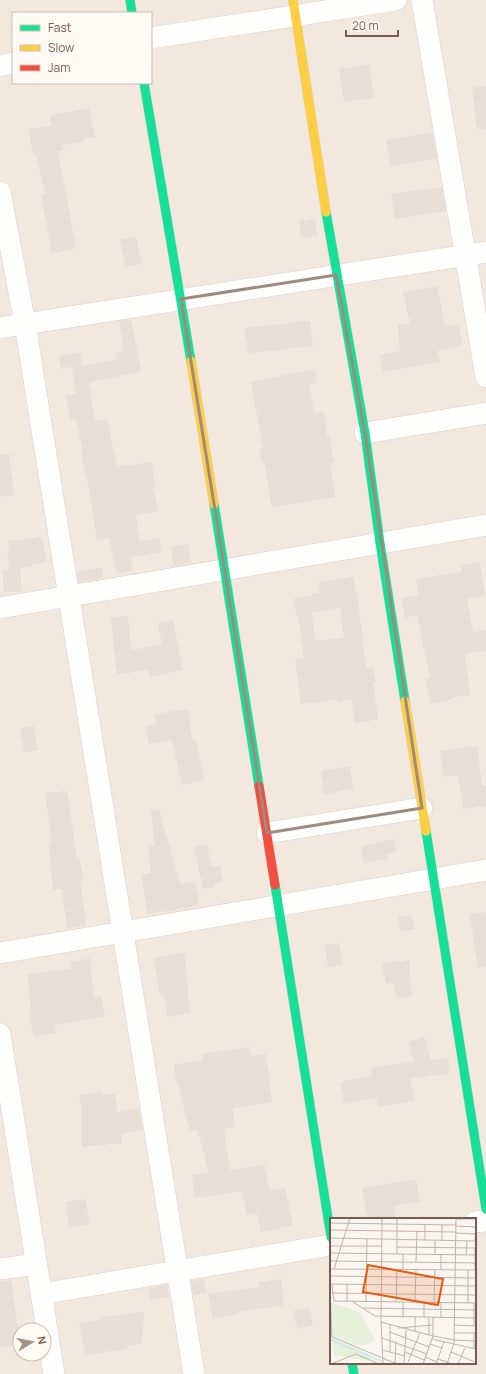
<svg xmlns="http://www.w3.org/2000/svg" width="486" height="1374" font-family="Manrope,sans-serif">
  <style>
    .residential { fill: #f2e8de; fill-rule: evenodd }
    .building { fill: #e6ded7; fill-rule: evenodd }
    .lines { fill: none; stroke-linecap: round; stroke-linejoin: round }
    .street-casing { stroke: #d7d1cb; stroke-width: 22 }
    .fast-casing { stroke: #d9d2cb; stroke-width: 10 }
    .slow-casing { stroke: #d9d2cb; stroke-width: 10 }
    .jam-casing { stroke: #d9d2cb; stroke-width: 10 }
    .street { stroke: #fefefd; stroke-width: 21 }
    .fast { stroke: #16e098; stroke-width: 9 }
    .slow { stroke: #ffcf43; stroke-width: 9 }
    .jam { stroke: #f24e42; stroke-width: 9 }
    .marked { fill: none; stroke: #9f8a7d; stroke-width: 3; stroke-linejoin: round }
    .inset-river { fill: none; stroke: #d0e8ea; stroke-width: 2 }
    .inset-road { fill: none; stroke: #c2b3aa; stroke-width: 1 }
    .view { fill: #e8590c; fill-opacity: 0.15; stroke: #e8590c; stroke-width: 2 }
    .inset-edge { fill: none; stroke: #7a5c4d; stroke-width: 2 }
  </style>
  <rect width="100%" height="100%" fill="#f9f5f0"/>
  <path class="residential" d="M0,0H486V1374H0ZM13,13H151V83H13ZM331,1219H475V1363H331ZM20,1330H44V1354H20Z"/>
  <g class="building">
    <path d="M369,65L374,98L344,102L339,69Z"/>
    <path d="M486,86V129H477L472,88Z"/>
    <path d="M89,108L95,137L83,139L84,142L63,145V150L58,151L76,248L52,254L41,194H45L36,154L33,155L29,129L52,126L50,116Z"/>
    <path d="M432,132L437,158L391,166L386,140Z"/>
    <path d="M442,187L446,211L395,219L391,194Z"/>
    <path d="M315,219L317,236L301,238L299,221Z"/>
    <path d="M136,237L142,264L126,267L120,240Z"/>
    <path d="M437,286L445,325H459L462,345L437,351L440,362L383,372L380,355L400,351L398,325L410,323L403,293Z"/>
    <path d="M131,320L141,371L89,383L95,421L107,419L117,467L152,462L155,486H153L158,511L136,515L139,541L159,538L161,552L130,557L133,570L117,574L109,538L97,540L90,494L81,452H83L76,419L70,420L66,395L76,394L72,367L61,369L59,356L80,353L82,366L117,359L116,352L124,351L119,321Z"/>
    <path d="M310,321L313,346L248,353L244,328Z"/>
    <path d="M315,369L317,383L309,384L314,413L324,411L327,437H330L334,462L330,463L335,497L272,507L264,462L262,463L259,449L263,448L251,382Z"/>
    <path d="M9,454L14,495L0,497V455Z"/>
    <path d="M42,537L47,562L20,568L21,592H4L3,570L10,569L7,555L9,554L8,541Z"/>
    <path d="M188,544L191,563L173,566L171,547Z"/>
    <path d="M480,562L485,596L467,599L473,632L486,630V651L465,654L470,695L453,697V699L431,704L425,679L430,678L417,615L405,618L401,598L419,595L416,579L462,572L461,566Z"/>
    <path d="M102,568L103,578L79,582L77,572Z"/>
    <path d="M353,577L358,601L366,668L373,667L376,682H373L378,719L355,723L351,699L338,702V699L301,704L295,660L304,658L298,616L297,617L293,599L320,593L319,582ZM340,607L344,638L315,641L312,613Z"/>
    <path d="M128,616L131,650L162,644L158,623L173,620L183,670L150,677L149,670L117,674L111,618Z"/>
    <path d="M188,709L192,740L196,739L204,780L182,785L172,740L149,744L146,726L156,724L155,714Z"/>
    <path d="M34,726L38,750L24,752L20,728Z"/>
    <path d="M477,746L482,786L486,785V806L463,809L458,775L444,777L440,751Z"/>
    <path d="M350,766L353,789L324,794L321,771Z"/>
    <path d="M67,791L77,858L79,857L84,880H80L86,925L67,928L62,889L53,890L49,842H52L45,793Z"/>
    <path d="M159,809L180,884L195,881L199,906L147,914L142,875L151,873L148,847L155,846L151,811Z"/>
    <path d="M394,839L397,852L387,854L388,859L364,863L361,846Z"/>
    <path d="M207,844L211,867L220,866L222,882L214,883L215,887L203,889L194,847Z"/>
    <path d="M486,912V967L478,968L470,915Z"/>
    <path d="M411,914L415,929L401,932L398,917Z"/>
    <path d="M339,943L342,965L328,967L325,945Z"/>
    <path d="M184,952L190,1013L168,1017L163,994L160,995L154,958Z"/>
    <path d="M90,958L94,998L101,996L105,1016L55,1025L56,1033L34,1037L28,1011L31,1010L27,974L72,969L70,963Z"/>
    <path d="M409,960L411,979H409L413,996L397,999L393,982L386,984L382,964Z"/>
    <path d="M424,1037L431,1060L448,1058L449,1074L410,1078L415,1100L378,1107L376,1098L344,1104L340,1082L372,1076L371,1068L414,1062L408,1042Z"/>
    <path d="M249,1047L251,1056L266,1054L272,1102L233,1108L234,1127L224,1128L230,1170L265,1165L269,1190L285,1188L293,1225L261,1232L257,1213L247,1215L242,1191L195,1198L192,1175L209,1173L198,1131L190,1130L188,1126L179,1086H177L174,1065L203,1060L202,1054Z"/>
    <path d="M102,1091V1095L115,1094L117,1113L139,1108L142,1129L121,1134L122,1143L82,1147V1110L79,1095Z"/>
    <path d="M416,1179L420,1201L394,1206L396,1219H367L362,1188Z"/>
    <path d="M86,1199L89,1224L69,1227L66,1202Z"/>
    <path d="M204,1279L206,1293L193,1295L191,1281Z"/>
    <path d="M281,1279L284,1305L237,1312L238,1314L213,1319L208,1294L259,1287L258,1282Z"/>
    <path d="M11,1280L18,1329L15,1330L18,1345L0,1347V1281Z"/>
    <path d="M167,1285L169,1297L150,1299L149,1288Z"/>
    <path d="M310,1308L313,1325L297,1329L293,1311Z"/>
    <path d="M144,1312L142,1343L127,1346V1349L85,1355L79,1324L103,1319V1317Z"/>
  </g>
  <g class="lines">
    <defs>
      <g id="street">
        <path d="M422,0L486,377"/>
        <path d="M151,38L396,0"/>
        <path d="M0,66L13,63"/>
        <path d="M0,192L25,324L194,1374"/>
        <path d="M0,328L486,252"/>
        <path d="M365,433L486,413"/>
        <path d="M0,608L486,525"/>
        <path d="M267,833L422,808"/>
        <path d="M0,953L486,870"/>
        <path d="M0,1034L54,1374"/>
        <path d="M475,1222L486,1221"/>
        <path d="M0,1269L36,1264"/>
        <path d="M41,1294L331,1245"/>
      </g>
      <g id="fast">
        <path d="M130,0L132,13"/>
        <path d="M144,83L191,361"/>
        <path d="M326,212L365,433L380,543L405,701"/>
        <path d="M214,504L259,786"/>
        <path d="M426,831L486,1209"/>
        <path d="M275,885L331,1237"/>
        <path d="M352,1363L354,1374"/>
      </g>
      <g id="slow">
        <path d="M293,0L326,212"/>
        <path d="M191,361L214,504"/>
        <path d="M405,701L426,831"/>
      </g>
      <path id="jam" d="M259,786L275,885"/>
    </defs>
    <use href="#street" class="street-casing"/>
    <use href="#fast" class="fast-casing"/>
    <use href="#slow" class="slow-casing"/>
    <use href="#jam" class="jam-casing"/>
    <use href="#street" class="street"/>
    <use href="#fast" class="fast"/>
    <use href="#slow" class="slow"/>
    <use href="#jam" class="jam"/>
  </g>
  <path class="marked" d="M336,275L365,433L422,808L267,833L181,299Z"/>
  <g transform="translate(330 1218)">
    <rect width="146" height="146" fill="#f9f5f0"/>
    <path d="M0,84L30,94L45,122L37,127H23L0,118ZM3,123L43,140L42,143L5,138L2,131Z" fill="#e7f0db"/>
    <path class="inset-river" d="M0,121L51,143"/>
    <path class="inset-road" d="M52,0L51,104L103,118L93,146M126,1H146M0,5L126,7M126,8L146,9M0,12L126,14M126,15L146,16M0,20L146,23M95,22V6M112,22V7M145,23L146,9M0,28H52M67,29L146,30M0,35L146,37M67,36V0M105,37V22M136,37L137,23M0,43L146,45M86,44L87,13M0,51L146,52M4,51L20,0M73,51V36M111,52V37M145,52V30M0,58L146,60M0,66L146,68M2,66L4,83L146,85M0,74L2,119L67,146M2,75L146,77M17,83V66M36,83L37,21M23,84L45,98L146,100M66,84L67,51M85,84L86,51M104,84L105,52M138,85V52M34,90L146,92M73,99V84M85,99V114M94,99V84M99,99V117M103,99V118L124,122L146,123M111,100V84M51,104L53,146M124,107L144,108M144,108V85M68,110L103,107M60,114L99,129M124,115H146M52,120L97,136M102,121L146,131M100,126L112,130M144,131V115M52,132L75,138M60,133V107M75,134L94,142M121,134L145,144M95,139L107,144M108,141L122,146M78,144L90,115M65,145L66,123M1,146L26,136L49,146M74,146L76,112M106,146L114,124M117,146L124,125L126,0M128,146L135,130"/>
    <path class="view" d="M38,47L113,61L108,87L33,74Z"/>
    <rect width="146" height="146" class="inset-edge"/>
  </g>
  <rect x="12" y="12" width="140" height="72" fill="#fffaf3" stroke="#cabbb1"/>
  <rect x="20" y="25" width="20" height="6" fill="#16e098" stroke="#cabbb1"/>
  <text x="48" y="32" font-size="12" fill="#7a5c4d">Fast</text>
  <rect x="20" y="45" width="20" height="6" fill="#ffcf43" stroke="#cabbb1"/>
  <text x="48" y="52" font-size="12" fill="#7a5c4d">Slow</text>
  <rect x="20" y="65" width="20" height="6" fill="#f24e42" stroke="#cabbb1"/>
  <text x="48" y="72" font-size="12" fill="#7a5c4d">Jam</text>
  <g transform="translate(32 1342) rotate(80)"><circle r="19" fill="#fffaf3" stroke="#cabbb1"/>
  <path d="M0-3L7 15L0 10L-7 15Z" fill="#a69286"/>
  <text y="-6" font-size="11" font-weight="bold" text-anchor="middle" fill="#7a5c4d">N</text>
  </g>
  <path d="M346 30v6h52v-6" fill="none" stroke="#7a5c4d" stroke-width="2"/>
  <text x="352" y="30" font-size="12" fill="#7a5c4d" stroke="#fffaf3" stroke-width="3" paint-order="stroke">20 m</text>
</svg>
